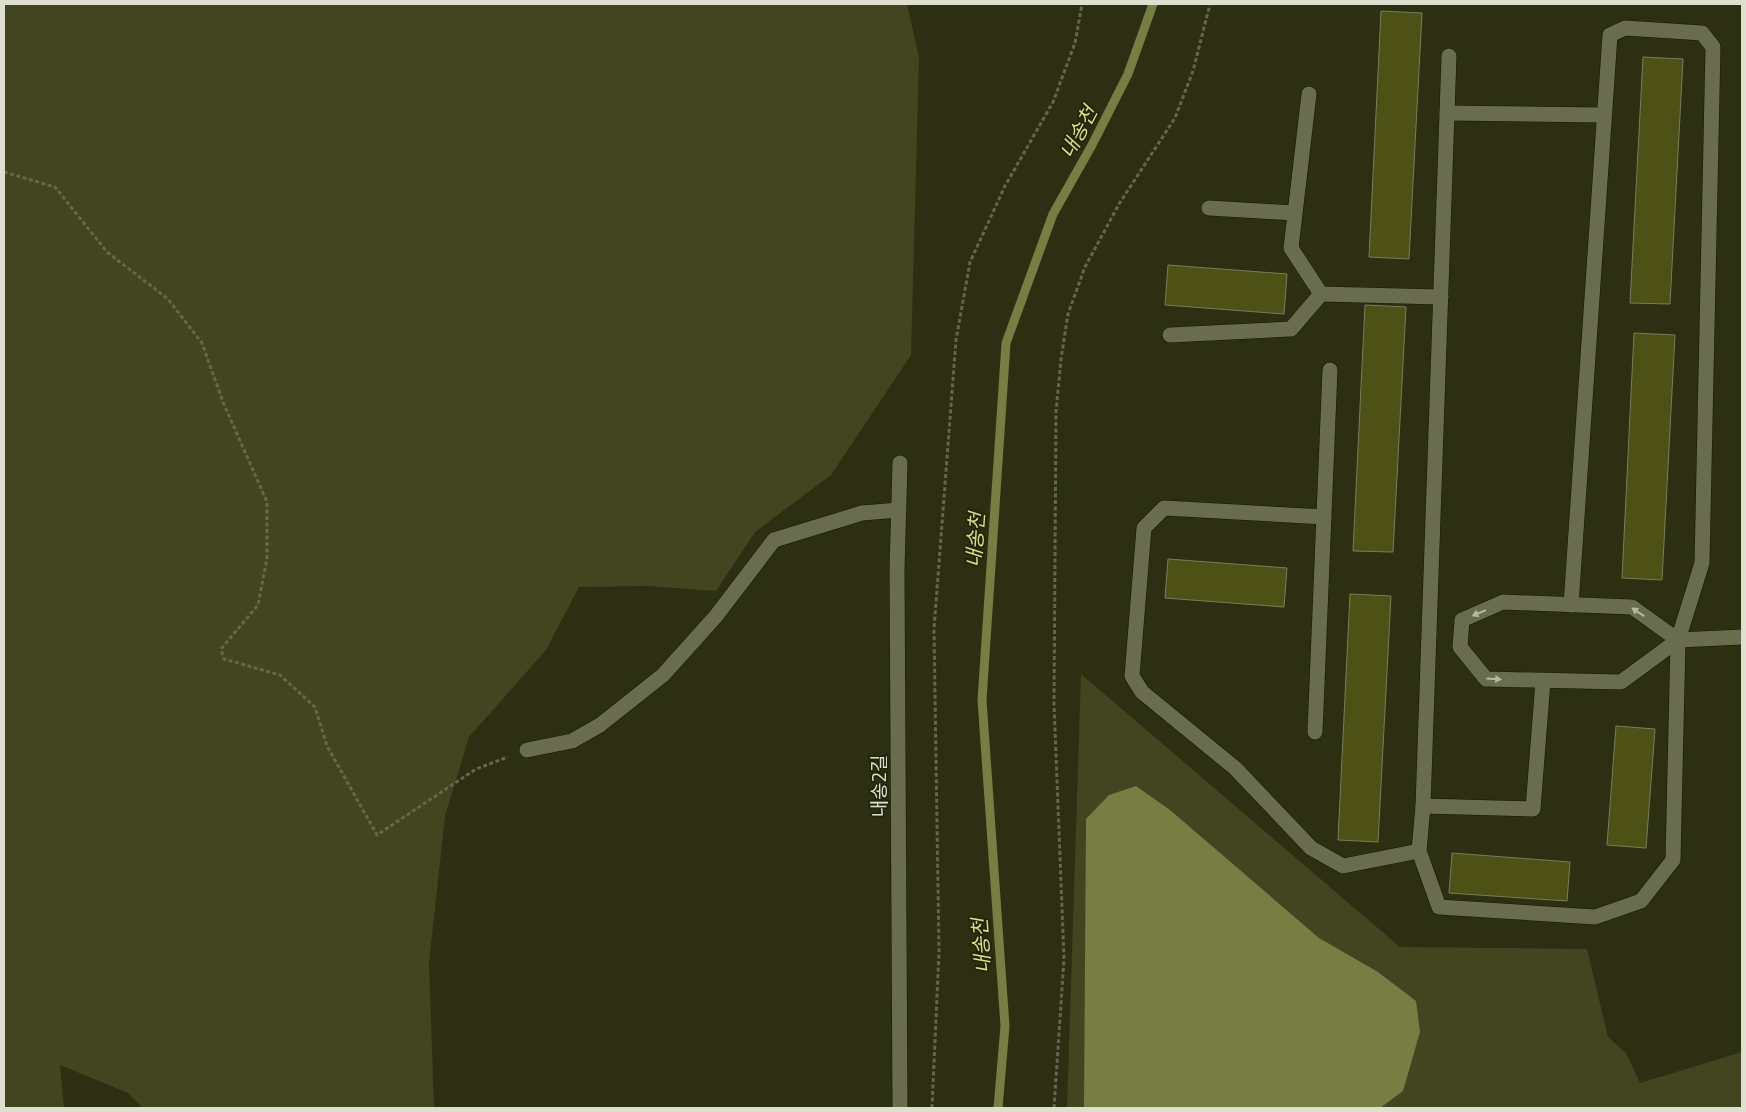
<svg xmlns="http://www.w3.org/2000/svg" width="1746" height="1112" font-family="'Titillium Web','Noto Sans KR',sans-serif">
  <style>
    .green { fill: #424520 }
    .water { fill: #787d43 }
    .lines { fill: none; stroke-linecap: round; stroke-linejoin: round }
    .stream { stroke: #787d43; stroke-width: 9 }
    .building { fill: #4d5115; stroke: #797d5e }
    .minor-casing { stroke: #151700; stroke-width: 16 }
    .path { stroke: #64664e; stroke-width: 3; stroke-dasharray: 4 2.5; stroke-linecap: butt }
    .minor { stroke: #696d4e; stroke-width: 15 }
    .oneway { fill: #b5b8a2 }
    .labels { text-anchor: middle; dominant-baseline: central; stroke-width: 4; stroke-linejoin: round; paint-order: stroke }
    .street-label { font-size: 19px; fill: #dee0cf; stroke: #232509 }
    .water-label { font-size: 20px; font-style: italic; fill: #d9e18a; stroke: #232509 }
  </style>
  <rect width="100%" height="100%" fill="#2d2f13"/>
  <g class="green">
    <path d="M4,4H907L919,58L911,355L831,475L755,532L716,591L647,586L579,587L546,650L469,737L445,816L429,963L434,1108H143L128,1093L60,1065L64,1108H4Z"/>
    <path d="M1081,674L1400,947L1587,949L1608,1037L1626,1053L1640,1083L1742,1052V1108H1067Z"/>
  </g>
  <path class="water" d="M1136,786L1170,810L1319,938L1378,972L1416,1001L1420,1032L1403,1091L1380,1108H1084L1086,819L1109,795Z"/>
  <g class="lines">
    <path class="stream" d="M998,1108L1005,1026L982,700L1006,343L1053,214L1092,145L1128,74L1153,4"/>
  </g>
  <g class="building">
    <path d="M1381,11L1422,13L1409,259L1369,257Z"/>
    <path d="M1643,57L1683,59L1670,304L1630,303Z"/>
    <path d="M1168,265L1287,274L1284,314L1165,305Z"/>
    <path d="M1365,305L1406,307L1393,552L1353,551Z"/>
    <path d="M1634,333L1675,335L1662,580L1622,578Z"/>
    <path d="M1168,559L1287,568L1284,607L1165,598Z"/>
    <path d="M1350,594L1391,596L1378,842L1338,840Z"/>
    <path d="M1616,726L1655,729L1646,848L1607,845Z"/>
    <path d="M1452,853L1570,862L1567,901L1449,893Z"/>
  </g>
  <g class="lines">
    <defs>
      <g id="minor">
        <path d="M1449,56L1423,806L1419,851L1439,907L1595,917L1641,901L1673,860L1678,640L1702,563L1713,47L1702,33L1625,28L1610,35L1571,605"/>
        <path d="M1309,94L1291,248L1321,294L1441,297"/>
        <path d="M1447,113L1604,115"/>
        <path d="M1209,208L1294,213"/>
        <path d="M1170,335L1291,329L1321,294"/>
        <path d="M900,463L897,570L900,1108"/>
        <path d="M1324,517L1164,508L1144,528L1132,676L1142,692L1235,768L1311,848L1343,866L1419,851"/>
        <path d="M1678,640L1632,607L1503,602L1462,620L1460,647L1486,679L1621,682L1678,640L1742,637"/>
        <path d="M1315,732L1330,370"/>
        <path d="M527,750L572,741L600,725L663,675L716,616L774,540L862,513L899,510"/>
        <path d="M1423,806L1533,809L1543,681"/>
      </g>
    </defs>
    <use href="#minor" class="minor-casing"/>
    <g class="path">
      <path d="M4,172L55,187L107,252L168,299L202,343L223,402L267,502V558L258,605L221,649L224,659L280,675L315,707L327,746L377,835L476,769L508,757"/>
      <path d="M932,1108L939,952L934,629L956,340L970,262L1005,186L1053,102L1075,43L1082,4"/>
      <path d="M1054,1108L1064,959L1054,704L1056,412L1061,359L1068,314L1085,267L1119,204L1175,118L1193,71L1210,4"/>
    </g>
    <use href="#minor" class="minor"/>
  </g>
  <defs><path id="oneway-solid" d="M-6-.8H1V-3.2L6.5 0L1 3.2V.8H-6Z" transform="scale(1.25)"/></defs>
  <g class="oneway">
    <use href="#oneway-solid" transform="translate(1638 612) rotate(-147)"/>
    <use href="#oneway-solid" transform="translate(1479 613) rotate(157)"/>
    <use href="#oneway-solid" transform="translate(1494 679) rotate(3)"/>
  </g>
  <g class="labels">
    <g class="street-label">
      <text transform="translate(878 786) rotate(-90)">내송2길</text>
    </g>
    <g class="water-label">
      <text transform="translate(1078 132) rotate(-62)">내송천</text>
      <text transform="translate(975 540) rotate(-86)">내송천</text>
      <text transform="translate(981 946) rotate(-94)">내송천</text>
    </g>
  </g>
  <rect width="1746" height="1112" fill="none" stroke="#dee0cf" stroke-width="10"/>
</svg>
